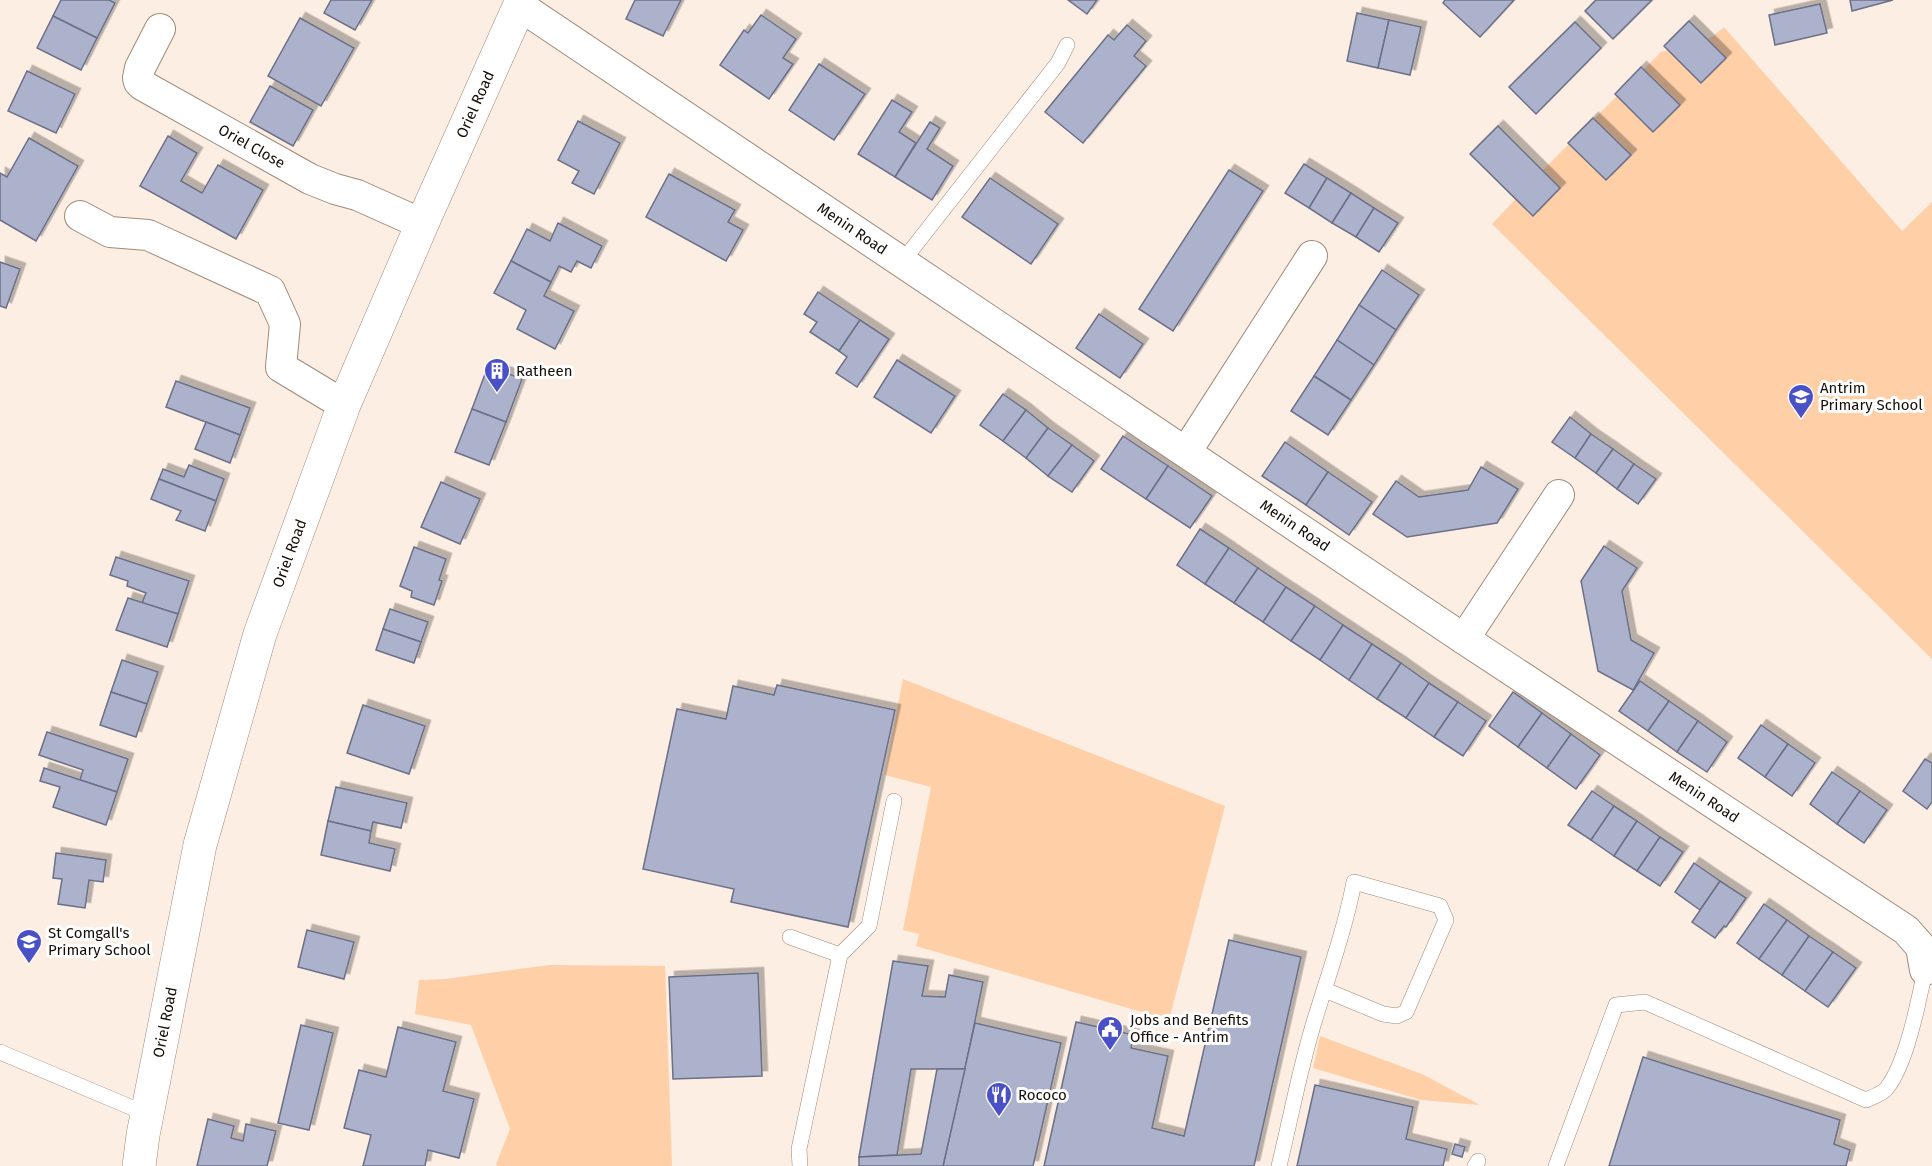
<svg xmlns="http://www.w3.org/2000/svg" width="1932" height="1166" font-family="'Fira Sans',sans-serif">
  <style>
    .green { fill: #ffcfa8 }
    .building { fill: #adb2cc; stroke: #6b7087; stroke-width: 1.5; filter: url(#shadow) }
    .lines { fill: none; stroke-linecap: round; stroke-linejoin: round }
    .service-casing { stroke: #a08a78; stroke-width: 16 }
    .minor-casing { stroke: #a08a78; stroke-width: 32 }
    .tertiary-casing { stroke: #a08a78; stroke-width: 34 }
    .service { stroke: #fff; stroke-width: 15 }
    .minor { stroke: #fff; stroke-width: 30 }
    .tertiary { stroke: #fff; stroke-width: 33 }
    .labels { text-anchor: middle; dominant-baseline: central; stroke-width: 6; stroke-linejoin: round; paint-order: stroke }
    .street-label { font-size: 15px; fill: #160f08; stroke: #fefefe }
    .poi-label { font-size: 15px; fill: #160f08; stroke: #fefefe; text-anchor: start }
  </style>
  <defs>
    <filter id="shadow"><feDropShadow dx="5.5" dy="-5.5" stdDeviation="0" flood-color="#0004"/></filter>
  </defs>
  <rect width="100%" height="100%" fill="#fdeee3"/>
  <g class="green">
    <path d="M1724,27L1902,231L1932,202V659L1492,224L1544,169L1661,52L1712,37Z"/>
    <path d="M903,679L1225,806L1169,1020L916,946L919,934L903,930L931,787L885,775Z"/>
    <path d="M549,965L665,966L672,1166H497L496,1164L510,1129L471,1025L415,1014L419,980L445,979Z"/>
    <path d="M1320,1036L1424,1075L1480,1105L1421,1100L1313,1068Z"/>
  </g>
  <g class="building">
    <path d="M61,0H109L115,3L97,38L53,16Z"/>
    <path d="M331,0H372L355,30L324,13Z"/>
    <path d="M635,0H681L663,36L626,19Z"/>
    <path d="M1068,0H1097L1087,14Z"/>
    <path d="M1445,0H1514L1480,37L1443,3Z"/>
    <path d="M1596,0H1652L1613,39L1585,11Z"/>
    <path d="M1850,0H1893L1852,11Z"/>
    <path d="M1820,4L1827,33L1775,45L1769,15Z"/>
    <path d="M1357,13L1389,20L1378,68L1347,61Z"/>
    <path d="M761,15L796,39L783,58L793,64L769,99L720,65L744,30L748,33Z"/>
    <path d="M53,16L97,38L81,70L37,48Z"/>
    <path d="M300,18L354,48L321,106L268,76Z"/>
    <path d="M1389,20L1421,27L1410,75L1378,68Z"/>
    <path d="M1689,21L1726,58L1701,83L1664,46Z"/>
    <path d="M1575,22L1601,48L1536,114L1509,87Z"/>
    <path d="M1127,25L1146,41L1134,56L1146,66L1083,143L1045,112L1108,35L1114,40Z"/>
    <path d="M819,64L865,94L834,140L789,110Z"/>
    <path d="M1641,67L1680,105L1653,132L1615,94Z"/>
    <path d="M27,71L75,94L56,133L8,111Z"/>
    <path d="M270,86L313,110L293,146L250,122Z"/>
    <path d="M892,100L912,112L899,132L916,143L895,177L858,154Z"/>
    <path d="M1593,118L1631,155L1606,180L1568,143Z"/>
    <path d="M578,121L620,143L594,194L572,183L579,171L558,160Z"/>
    <path d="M930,122L940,128L927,149L953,166L932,200L895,177Z"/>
    <path d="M1498,126L1560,188L1533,216L1470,154Z"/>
    <path d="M168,136L197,153L181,181L202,193L218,165L263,190L236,239L140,186Z"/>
    <path d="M29,138L78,166L36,241L0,220V173L7,177Z"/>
    <path d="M1304,164L1327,178L1309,208L1285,193Z"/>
    <path d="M1229,170L1263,191L1173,331L1139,309Z"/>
    <path d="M669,174L735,210L728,222L743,230L726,261L646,217Z"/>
    <path d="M990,178L1058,224L1031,264L962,217Z"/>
    <path d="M1327,178L1351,193L1332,223L1309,208Z"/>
    <path d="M1351,193L1374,208L1356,237L1332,223Z"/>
    <path d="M1374,208L1398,223L1379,252L1356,237Z"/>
    <path d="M558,223L602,246L591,268L577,261L571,272L559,266L551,282L511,261L527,229L550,241Z"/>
    <path d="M511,261L551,282L544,296L574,311L555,349L517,329L526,310L494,293Z"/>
    <path d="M0,262L20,269L6,308L0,306Z"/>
    <path d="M1382,270L1419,295L1396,330L1359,305Z"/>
    <path d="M818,292L860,320L839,351L810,332L817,322L804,314Z"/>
    <path d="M1359,305L1396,330L1374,365L1337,340Z"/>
    <path d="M1099,314L1143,344L1120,378L1076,348Z"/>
    <path d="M860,320L889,339L857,387L836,373L847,357L839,351Z"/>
    <path d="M1337,340L1374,365L1351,400L1314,376Z"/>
    <path d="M897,360L955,396L931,433L874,397Z"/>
    <path d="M488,366L522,379L506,422L472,409Z"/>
    <path d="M1314,376L1351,400L1328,435L1291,411Z"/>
    <path d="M176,381L250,408L240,435L166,407Z"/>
    <path d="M1003,394L1026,410L1003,441L980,425Z"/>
    <path d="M472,409L506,422L489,465L455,452Z"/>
    <path d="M1026,410L1048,428L1026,458L1003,441Z"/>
    <path d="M1570,417L1591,434L1575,458L1552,442Z"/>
    <path d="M206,422L240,435L230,463L195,449Z"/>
    <path d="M1048,428L1072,445L1048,476L1026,458Z"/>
    <path d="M1591,434L1613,449L1596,473L1575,458Z"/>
    <path d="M1123,436L1168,466L1146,499L1101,469Z"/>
    <path d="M1285,442L1328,472L1306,505L1262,476Z"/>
    <path d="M1072,445L1094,461L1072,492L1048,476Z"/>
    <path d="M1613,449L1634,464L1617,489L1596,473Z"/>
    <path d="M1634,464L1656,479L1638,504L1617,489Z"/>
    <path d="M189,465L224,479L216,501L159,479L163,469L184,477Z"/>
    <path d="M1168,466L1212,496L1190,528L1146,499Z"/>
    <path d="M1481,467L1518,489L1497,523L1407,537L1373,514L1396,481L1419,497L1468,490Z"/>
    <path d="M1328,472L1372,502L1349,535L1306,505Z"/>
    <path d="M159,479L216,501L205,531L176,520L181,511L151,499Z"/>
    <path d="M441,482L480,499L460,544L421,527Z"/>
    <path d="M1200,529L1229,548L1205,584L1177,565Z"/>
    <path d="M1604,546L1637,568L1622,591L1631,640L1654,653L1633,690L1598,671L1581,581Z"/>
    <path d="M414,547L446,559L439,580L442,581L434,605L411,597L412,591L400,586Z"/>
    <path d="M1229,548L1258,568L1234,603L1205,584Z"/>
    <path d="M116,557L189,581L178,614L142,603L146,593L127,586L128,581L110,575Z"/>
    <path d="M1258,568L1286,587L1263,622L1234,603Z"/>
    <path d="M1286,587L1315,606L1291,641L1263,622Z"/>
    <path d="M128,598L178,614L167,647L116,630Z"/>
    <path d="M1315,606L1343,625L1320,660L1291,641Z"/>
    <path d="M390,609L428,622L421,642L383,629Z"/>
    <path d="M1343,625L1372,644L1349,680L1320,660Z"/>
    <path d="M383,629L421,642L414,663L376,650Z"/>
    <path d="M1372,644L1401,663L1377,699L1349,680Z"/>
    <path d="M122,660L158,672L147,704L111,692Z"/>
    <path d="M1401,663L1429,683L1406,718L1377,699Z"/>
    <path d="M1640,681L1669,701L1648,731L1619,711Z"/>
    <path d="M1429,683L1458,702L1434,737L1406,718Z"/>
    <path d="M777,685L895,710L848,927L731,902L734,889L643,869L677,709L726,719L733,686L774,695Z"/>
    <path d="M111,692L147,704L136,737L100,725Z"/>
    <path d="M1513,692L1542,713L1518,747L1489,726Z"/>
    <path d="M1669,701L1698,721L1677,752L1648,731Z"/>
    <path d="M1458,702L1486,721L1463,756L1434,737Z"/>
    <path d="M363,705L425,726L409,774L347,753Z"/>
    <path d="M1542,713L1571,734L1547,768L1518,747Z"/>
    <path d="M1698,721L1727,742L1707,772L1677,752Z"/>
    <path d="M1761,725L1788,744L1765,777L1738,758Z"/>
    <path d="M47,732L128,759L117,792L80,780L83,770L39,755Z"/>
    <path d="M1571,734L1600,755L1576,789L1547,768Z"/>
    <path d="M1788,744L1815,763L1792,796L1765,777Z"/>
    <path d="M1925,759L1932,763V802L1927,809L1903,791Z"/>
    <path d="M44,768L117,792L106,825L53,807L60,787L40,781Z"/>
    <path d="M1832,772L1860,791L1837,824L1810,804Z"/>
    <path d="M336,787L407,803L401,828L373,822L371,831L328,821Z"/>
    <path d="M1592,791L1614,806L1591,840L1568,825Z"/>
    <path d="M1860,791L1887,810L1864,843L1837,824Z"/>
    <path d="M1614,806L1637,821L1614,856L1591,840Z"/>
    <path d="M328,821L371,831L369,843L395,849L390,871L321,855Z"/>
    <path d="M1637,821L1660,837L1637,871L1614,856Z"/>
    <path d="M1660,837L1683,852L1660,886L1637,871Z"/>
    <path d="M56,853L106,860L103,882L89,880L85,908L58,904L62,879L53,878Z"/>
    <path d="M1694,863L1720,881L1700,910L1675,892Z"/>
    <path d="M1720,881L1746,898L1726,927L1724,926L1715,938L1692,922Z"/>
    <path d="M1764,904L1787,920L1759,959L1737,943Z"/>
    <path d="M1787,920L1809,936L1782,975L1759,959Z"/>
    <path d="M307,930L354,942L344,979L298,967Z"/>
    <path d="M1809,936L1833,952L1805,991L1782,975Z"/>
    <path d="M1229,940L1301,957L1254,1166H1044L1076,1022L1134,1035L1131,1048L1168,1056L1152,1128L1184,1136Z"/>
    <path d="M1833,952L1856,968L1828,1007L1805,991Z"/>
    <path d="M893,961L928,966L922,996L945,997L949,975L983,982L965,1069H911L897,1155L859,1157Z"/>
    <path d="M758,973L762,1076L673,1079L669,977Z"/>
    <path d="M975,1023L1061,1043L1033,1166H943Z"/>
    <path d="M301,1025L333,1033L309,1130L278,1123Z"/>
    <path d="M398,1027L456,1042L443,1091L474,1099L459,1158L428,1150L425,1166H363L371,1135L344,1128L359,1070L386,1077Z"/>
    <path d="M1643,1057L1840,1120L1834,1144L1850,1150L1846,1166H1609Z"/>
    <path d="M937,1069H965L943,1166H859V1157L921,1154Z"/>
    <path d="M1315,1085L1413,1107L1406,1139L1447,1149L1443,1166H1297Z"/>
    <path d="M208,1119L234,1126L231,1138L243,1141L246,1124L276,1131L267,1166H197Z"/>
    <path d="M1455,1144L1465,1147L1462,1157L1452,1154Z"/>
  </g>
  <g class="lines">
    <defs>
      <g id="service">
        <path d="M902,262L1058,63L1067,45"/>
        <path d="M790,937L840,955"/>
        <path d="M0,1052L147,1114"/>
        <path d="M800,1166L799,1149L840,955L869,926L894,801"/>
        <path d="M1279,1166C1291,1117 1300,1067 1315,1019C1329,973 1345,929 1354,882L1440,906L1446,920L1406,1012L1397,1016L1383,1014L1325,990"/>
        <path d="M1475,1166L1478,1161"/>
        <path d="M1556,1166L1616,1005L1645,1002L1866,1100C1872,1097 1882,1094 1886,1089C1906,1066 1919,1000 1925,970"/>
      </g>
      <g id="minor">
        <path id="s1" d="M520,6L1464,639L1906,930L1921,947L1925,970"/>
        <path id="s2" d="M160,29L140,68L138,78L139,82L142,85L310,179L335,189L357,195L422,224"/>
        <path d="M80,216L110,232L148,235L270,291L285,324L281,367L344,405"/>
        <path d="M1186,452L1312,256"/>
        <path d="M1464,639L1559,495"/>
      </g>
      <g id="tertiary">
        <path id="s3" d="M139,1166L143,1135L200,845L260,634L344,405L422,224L522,0"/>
      </g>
    </defs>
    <use href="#service" class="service-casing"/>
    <use href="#minor" class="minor-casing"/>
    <use href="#tertiary" class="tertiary-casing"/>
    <use href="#service" class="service"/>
    <use href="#minor" class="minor"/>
    <use href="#tertiary" class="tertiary"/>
  </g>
  <defs>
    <symbol id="building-pin" viewBox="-11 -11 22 30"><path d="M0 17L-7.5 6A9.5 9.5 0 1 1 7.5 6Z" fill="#4a50c6" stroke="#fefefe"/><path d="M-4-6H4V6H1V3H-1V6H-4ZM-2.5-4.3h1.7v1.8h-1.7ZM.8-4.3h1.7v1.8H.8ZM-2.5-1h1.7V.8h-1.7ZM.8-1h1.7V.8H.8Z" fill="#fff"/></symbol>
    <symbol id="school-pin" viewBox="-11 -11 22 30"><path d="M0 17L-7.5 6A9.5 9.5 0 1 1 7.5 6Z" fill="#4a50c6" stroke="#fefefe"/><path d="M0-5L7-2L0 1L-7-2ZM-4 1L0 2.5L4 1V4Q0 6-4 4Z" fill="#fff"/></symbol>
    <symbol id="civic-pin" viewBox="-11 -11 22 30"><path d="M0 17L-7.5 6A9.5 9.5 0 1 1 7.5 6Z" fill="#4a50c6" stroke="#fefefe"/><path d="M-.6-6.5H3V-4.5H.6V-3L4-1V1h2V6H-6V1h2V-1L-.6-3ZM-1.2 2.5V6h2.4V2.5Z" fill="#fff"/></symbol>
    <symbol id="restaurant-pin" viewBox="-11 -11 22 30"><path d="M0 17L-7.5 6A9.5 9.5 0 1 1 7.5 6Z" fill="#4a50c6" stroke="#fefefe"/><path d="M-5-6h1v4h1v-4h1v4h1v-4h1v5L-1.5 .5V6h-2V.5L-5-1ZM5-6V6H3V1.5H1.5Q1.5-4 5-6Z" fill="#fff"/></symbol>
  </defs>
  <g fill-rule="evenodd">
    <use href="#building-pin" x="482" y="356" width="30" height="40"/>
    <use href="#school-pin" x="1786" y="382" width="30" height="40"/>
    <use href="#school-pin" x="14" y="927" width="30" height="40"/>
    <use href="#civic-pin" x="1095" y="1014" width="30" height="40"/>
    <use href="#restaurant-pin" x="984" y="1080" width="30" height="40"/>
  </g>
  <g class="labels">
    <g class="street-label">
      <text stroke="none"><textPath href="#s3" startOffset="1118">Oriel Road</textPath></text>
      <text stroke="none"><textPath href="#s2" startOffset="188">Oriel Close</textPath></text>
      <text stroke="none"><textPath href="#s1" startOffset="400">Menin Road</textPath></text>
      <text stroke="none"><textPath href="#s1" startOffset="933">Menin Road</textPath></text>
      <text stroke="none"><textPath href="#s3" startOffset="632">Oriel Road</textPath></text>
      <text stroke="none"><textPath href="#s1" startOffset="1424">Menin Road</textPath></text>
      <text stroke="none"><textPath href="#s3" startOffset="146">Oriel Road</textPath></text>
    </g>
    <g class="poi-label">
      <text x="516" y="371">Ratheen</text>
      <text x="1820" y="388">Antrim<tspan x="1820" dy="17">Primary School</tspan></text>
      <text x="48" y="933">St Comgall's<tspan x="48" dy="17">Primary School</tspan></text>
      <text x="1130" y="1020">Jobs and Benefits<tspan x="1130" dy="17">Office - Antrim</tspan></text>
      <text x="1018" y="1095">Rococo</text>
    </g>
  </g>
</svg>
